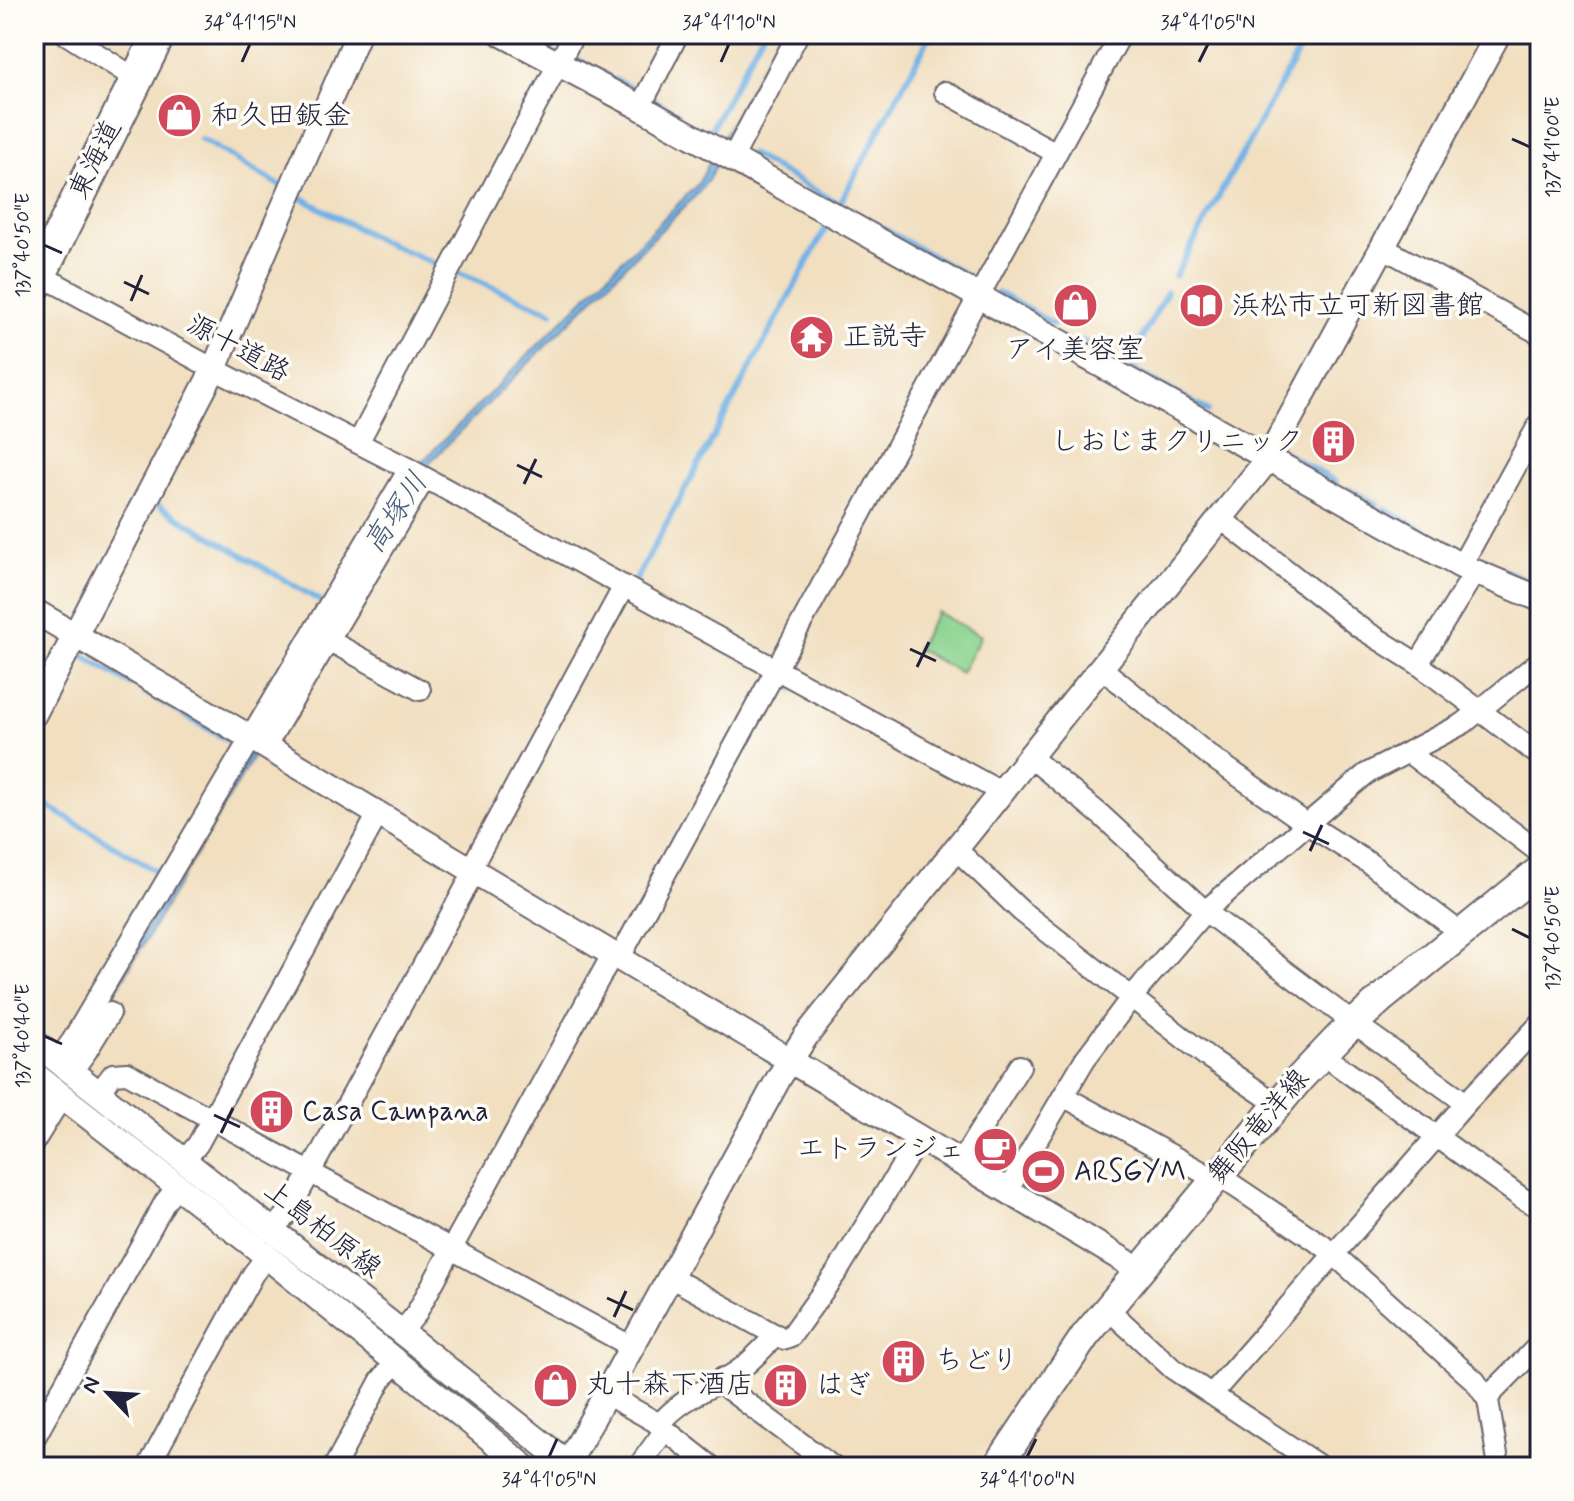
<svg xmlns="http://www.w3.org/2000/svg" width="1574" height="1501" font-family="Mynerve,'Klee One',sans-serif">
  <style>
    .green { fill: #8bd490; stroke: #567b66; stroke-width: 2 }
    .water { fill: #70b1e5; stroke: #496a90; stroke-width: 2 }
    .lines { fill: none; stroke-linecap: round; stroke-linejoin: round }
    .stream { stroke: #70b1e5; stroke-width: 6 }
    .minor-casing { stroke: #6a646a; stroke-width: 24 }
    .tertiary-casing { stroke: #6a646a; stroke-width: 28 }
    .secondary-casing { stroke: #6a646a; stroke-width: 32 }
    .trunk-casing { stroke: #6a646a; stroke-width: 36 }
    .minor { stroke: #fff; stroke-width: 20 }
    .tertiary { stroke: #fff; stroke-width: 24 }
    .secondary { stroke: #fff; stroke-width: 28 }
    .trunk { stroke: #fff; stroke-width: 32 }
    .ticks { fill: none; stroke: #22223b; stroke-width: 3 }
    .labels { text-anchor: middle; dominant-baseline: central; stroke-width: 7; stroke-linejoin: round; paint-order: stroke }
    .poi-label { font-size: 28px; fill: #22223b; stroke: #fdfcf7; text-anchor: start }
    .street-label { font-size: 28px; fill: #22223b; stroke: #fdfcf7 }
    .water-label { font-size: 30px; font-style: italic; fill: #415b7f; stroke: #fdfcf7 }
    .neatline { fill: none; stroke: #22223b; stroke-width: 3 }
    .ticks-label { font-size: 20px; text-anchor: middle; fill: #22223b }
  </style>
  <rect width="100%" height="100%" fill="#fdfcf7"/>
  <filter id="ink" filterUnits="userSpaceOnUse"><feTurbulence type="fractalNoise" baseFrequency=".0125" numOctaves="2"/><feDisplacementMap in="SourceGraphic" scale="16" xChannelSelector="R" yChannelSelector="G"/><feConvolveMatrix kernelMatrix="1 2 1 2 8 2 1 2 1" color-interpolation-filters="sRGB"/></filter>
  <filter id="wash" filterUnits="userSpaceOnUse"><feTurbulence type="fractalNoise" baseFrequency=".006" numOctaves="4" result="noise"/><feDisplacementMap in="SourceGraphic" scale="32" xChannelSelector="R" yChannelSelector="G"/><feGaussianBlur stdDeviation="1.8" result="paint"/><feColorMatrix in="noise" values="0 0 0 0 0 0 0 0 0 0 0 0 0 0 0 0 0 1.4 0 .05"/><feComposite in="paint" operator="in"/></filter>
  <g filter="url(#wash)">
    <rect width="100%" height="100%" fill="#f1dfc0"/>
    <path class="green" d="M937,612L981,636L961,673L917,649Z"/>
    <path class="water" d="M779,34H786L708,180L697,194L427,465L412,485L82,1049L78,1045L408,482L423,461L698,184Z"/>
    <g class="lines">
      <g class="stream">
        <path d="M529,34L553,47"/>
        <path d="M575,58L609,77"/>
        <path d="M616,80L639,92"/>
        <path d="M652,99L677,113"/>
        <path d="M710,131L762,34"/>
        <path d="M201,139L279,185"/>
        <path d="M750,154L971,278"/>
        <path d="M300,197L377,239L436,264"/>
        <path d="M838,207L931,34"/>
        <path d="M458,273L552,312"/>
        <path d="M1175,276L1308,34"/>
        <path d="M998,293L1053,324"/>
        <path d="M1083,341L1208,411"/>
        <path d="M1127,365L1167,292"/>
        <path d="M1283,452L1336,482"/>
        <path d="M1348,489L1377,504"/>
        <path d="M159,506L324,603"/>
        <path d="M1384,509L1454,547"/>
        <path d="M1481,561L1540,585"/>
        <path d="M636,580L828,224"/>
        <path d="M80,654L131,684"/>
        <path d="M143,691L236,745"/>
        <path d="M772,695L775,690L787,686L792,689"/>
        <path d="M34,798L161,874"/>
      </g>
    </g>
  </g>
  <g filter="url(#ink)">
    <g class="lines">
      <defs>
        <g id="minor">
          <path d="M66,34L136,79"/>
          <path d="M945,92L1056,153"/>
          <path d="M640,107L678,34"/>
          <path d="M732,159L798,34"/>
          <path d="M1382,247L1540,334"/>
          <path d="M34,275L57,284L214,369L409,469L990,786L999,793"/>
          <path d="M358,443L574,34"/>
          <path d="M1220,518L1359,627L1418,664L1540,756"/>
          <path d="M1461,566L1540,422"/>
          <path d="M328,640L420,690"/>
          <path d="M1418,664L1475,572"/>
          <path d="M1100,667L1210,756L1307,824L1369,863L1453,927L1460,935"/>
          <path d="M265,747L425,478"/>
          <path d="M1410,751L1413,756L1540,853"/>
          <path d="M1029,756L1102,816L1205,911L1347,1018L1466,1103"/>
          <path d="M955,848L1021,911L1209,1058L1277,1104"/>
          <path d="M470,870L624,586"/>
          <path d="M619,959L1121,34"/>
          <path d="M1322,1054L1522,1198L1540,1208"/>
          <path d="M58,1060L72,1041L409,469"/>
          <path d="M72,1071L86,1052L110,1013"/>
          <path d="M99,1092L113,1074L127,1073L632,1347"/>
          <path d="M1063,1096L1204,1173L1213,1181"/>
          <path d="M34,1107L49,1084"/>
          <path d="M34,1142L63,1095"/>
          <path d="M185,1160L198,1144L378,814"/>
          <path d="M960,1163L1020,1066"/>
          <path d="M1218,1175L1328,1249L1475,1381L1488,1400L1499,1467"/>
          <path d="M1007,1191L1085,1059L1131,998L1205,911L1366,774L1464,723L1540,661"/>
          <path d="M273,1230L288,1213L474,872"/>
          <path d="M670,1277L783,1339L791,1336L839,1269L919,1138"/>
          <path d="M1107,1308L1173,1369L1321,1467"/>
          <path d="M402,1332L416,1314L612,955"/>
          <path d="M723,1378L728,1389L833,1467"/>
          <path d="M606,1394L654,1421L712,1467"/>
          <path d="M1211,1395L1466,1103L1540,1024"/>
          <path d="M1487,1398L1540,1344"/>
          <path d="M659,1425C679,1400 706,1390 733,1374C749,1365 763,1347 777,1335"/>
          <path d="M34,1439L165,1202L178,1186"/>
          <path d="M148,1467L253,1274L267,1256"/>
          <path d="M334,1467L381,1380L395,1363"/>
          <path d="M638,1467L665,1430"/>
        </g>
        <g id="tertiary">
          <path d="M502,34L640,107L1461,566L1540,599"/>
          <path d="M34,611L263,745L1125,1261L1137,1271"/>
          <path d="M34,714L214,369L358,34"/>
          <path d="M34,1042L572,1467"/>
          <path d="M34,1074L254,1246L525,1467"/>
          <path d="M566,1467L780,1076L806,1036L1268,459L1498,34"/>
        </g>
        <path id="secondary" d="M997,1467L1085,1336L1300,1078L1340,1036L1383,997L1540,870"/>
        <path id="trunk" d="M34,287L159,34"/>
      </defs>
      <use href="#minor" class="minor-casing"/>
      <use href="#tertiary" class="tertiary-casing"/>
      <use href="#secondary" class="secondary-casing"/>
      <use href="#trunk" class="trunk-casing"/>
      <use href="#minor" class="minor"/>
      <use href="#tertiary" class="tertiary"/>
      <use href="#secondary" class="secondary"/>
      <use href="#trunk" class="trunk"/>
    </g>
  </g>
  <path class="ticks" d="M242,62L250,44M721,62L729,44M1199,62L1208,44M1512,139L1530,147M44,245L62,253M124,282L149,294M131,301L142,275M517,465L542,477M524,484L536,459M910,649L936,661M917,667L929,642M1303,832L1329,844M1310,851L1322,825M1512,929L1530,938M44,1036L62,1044M214,1115L240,1127M221,1133L233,1108M607,1298L633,1310M614,1317L626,1291M549,1457L557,1439M1027,1457L1036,1439"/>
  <defs>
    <symbol id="shop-disc" viewBox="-11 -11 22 22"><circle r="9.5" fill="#d1495b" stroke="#fdfcf7"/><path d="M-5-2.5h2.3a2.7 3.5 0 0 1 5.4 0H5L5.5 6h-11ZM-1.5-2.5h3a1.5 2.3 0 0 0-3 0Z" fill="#fff"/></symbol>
    <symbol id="library-disc" viewBox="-11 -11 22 22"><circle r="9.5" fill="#d1495b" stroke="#fdfcf7"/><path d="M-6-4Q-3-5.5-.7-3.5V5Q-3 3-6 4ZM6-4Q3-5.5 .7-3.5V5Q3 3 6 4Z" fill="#fff"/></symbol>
    <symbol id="temple-disc" viewBox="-11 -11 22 22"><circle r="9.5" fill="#d1495b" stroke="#fdfcf7"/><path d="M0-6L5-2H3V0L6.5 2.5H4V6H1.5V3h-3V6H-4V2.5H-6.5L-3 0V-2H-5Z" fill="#fff"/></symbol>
    <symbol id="building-disc" viewBox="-11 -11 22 22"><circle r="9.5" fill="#d1495b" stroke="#fdfcf7"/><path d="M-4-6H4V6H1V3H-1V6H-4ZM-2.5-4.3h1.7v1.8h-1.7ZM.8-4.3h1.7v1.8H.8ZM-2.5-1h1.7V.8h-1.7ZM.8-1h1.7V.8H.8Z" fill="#fff"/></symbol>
    <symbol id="cafe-disc" viewBox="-11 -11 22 22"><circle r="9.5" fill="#d1495b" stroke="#fdfcf7"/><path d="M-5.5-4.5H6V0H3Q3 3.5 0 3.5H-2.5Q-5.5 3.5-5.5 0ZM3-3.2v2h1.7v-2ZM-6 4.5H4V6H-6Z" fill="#fff"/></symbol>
    <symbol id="stadium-disc" viewBox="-11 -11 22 22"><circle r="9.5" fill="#d1495b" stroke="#fdfcf7"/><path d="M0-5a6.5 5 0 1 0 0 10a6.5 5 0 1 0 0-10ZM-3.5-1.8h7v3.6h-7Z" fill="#fff"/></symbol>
  </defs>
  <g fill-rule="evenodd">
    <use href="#shop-disc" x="154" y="90" width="51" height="51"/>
    <use href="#shop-disc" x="1050" y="280" width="51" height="51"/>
    <use href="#library-disc" x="1176" y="280" width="51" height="51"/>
    <use href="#temple-disc" x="786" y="312" width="51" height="51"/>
    <use href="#building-disc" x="1308" y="416" width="51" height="51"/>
    <use href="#building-disc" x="246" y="1086" width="51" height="51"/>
    <use href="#cafe-disc" x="970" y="1124" width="51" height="51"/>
    <use href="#stadium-disc" x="1018" y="1146" width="51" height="51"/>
    <use href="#building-disc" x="878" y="1336" width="51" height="51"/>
    <use href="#shop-disc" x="530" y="1360" width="51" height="51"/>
    <use href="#building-disc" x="760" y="1360" width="51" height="51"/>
  </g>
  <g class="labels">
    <g class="poi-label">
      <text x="211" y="116">和久田鈑金</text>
      <text x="1232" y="306">浜松市立可新図書館</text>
      <text x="843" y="337">正説寺</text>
      <text x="1075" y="350" text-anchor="middle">アイ美容室</text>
      <text x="1303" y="442" text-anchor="end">しおじまクリニック</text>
      <text x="302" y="1112">Casa Campana</text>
      <text x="965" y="1149" text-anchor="end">エトランジェ</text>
      <text x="1074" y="1172">ARSGYM</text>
      <text x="935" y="1361">ちどり</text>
      <text x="586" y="1385">丸十森下酒店</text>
      <text x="816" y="1386">はぎ</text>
    </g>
    <g class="street-label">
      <text transform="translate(96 160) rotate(-64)">東海道</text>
      <text transform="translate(238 349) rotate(28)">源十道路</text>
      <text transform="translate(1259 1127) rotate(-50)">舞阪竜洋線</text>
      <text transform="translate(322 1230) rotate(38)">上島柏原線</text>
    </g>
    <g class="water-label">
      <text transform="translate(396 513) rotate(-56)">高塚川</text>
    </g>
  </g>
  <rect width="1574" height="1501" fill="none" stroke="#fdfcf7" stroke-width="88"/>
  <g transform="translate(108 1393) rotate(295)" stroke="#fdfcf7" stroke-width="6" paint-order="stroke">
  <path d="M0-6L14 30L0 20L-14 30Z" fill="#22223b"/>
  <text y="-12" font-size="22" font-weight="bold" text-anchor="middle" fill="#22223b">N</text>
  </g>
  <rect x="44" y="44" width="1486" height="1413" class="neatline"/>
  <g class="ticks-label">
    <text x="250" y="29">34°41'15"N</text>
    <text x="729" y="29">34°41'10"N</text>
    <text x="1208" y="29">34°41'05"N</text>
    <text transform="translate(1552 147) rotate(-90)" y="7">137°41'00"E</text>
    <text transform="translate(22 245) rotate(-90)" y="7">137°40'50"E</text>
    <text transform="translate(1552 938) rotate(-90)" y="7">137°40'50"E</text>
    <text transform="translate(22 1036) rotate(-90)" y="7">137°40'40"E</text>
    <text x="549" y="1486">34°41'05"N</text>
    <text x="1027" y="1486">34°41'00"N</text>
  </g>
</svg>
